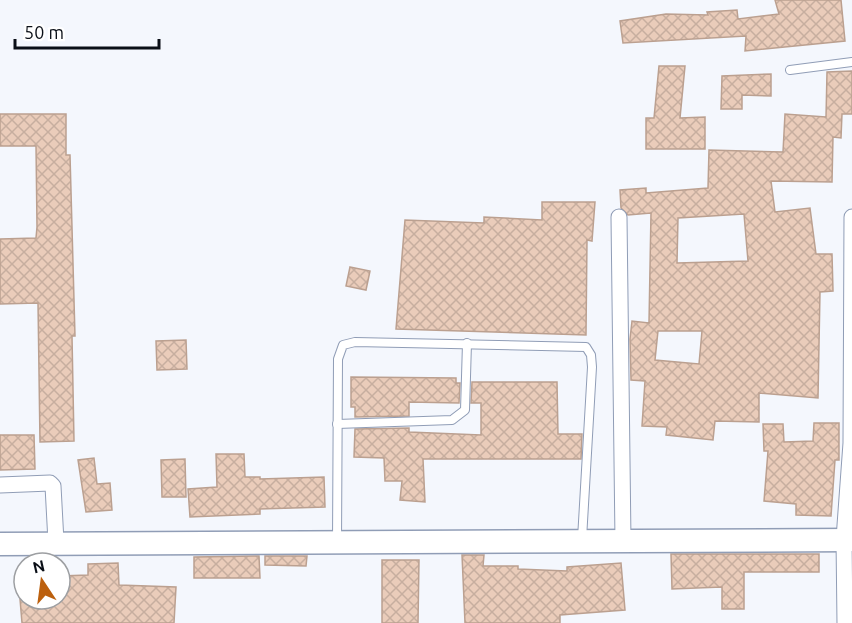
<svg xmlns="http://www.w3.org/2000/svg" width="852" height="623" font-family="Ubuntu,sans-serif">
  <style>
    .building { fill: url(#building-cross-hatch); stroke: #bba090; stroke-width: 1.5; fill-rule: evenodd }
    .lines { fill: none; stroke-linecap: round; stroke-linejoin: round }
    .lane-casing { stroke: #909db6; stroke-width: 10 }
    .street-casing { stroke: #909db6; stroke-width: 17 }
    .secondary-casing { stroke: #909db6; stroke-width: 25 }
    .lane { stroke: #fff; stroke-width: 8 }
    .street { stroke: #fff; stroke-width: 15 }
    .secondary { stroke: #fff; stroke-width: 22 }
  </style>
  <defs>
    <pattern id="building-cross-hatch" width="8" height="8" patternUnits="userSpaceOnUse" patternTransform="scale(1.5)"><rect width="8" height="8" fill="#eaccba"/><path d="M0 0l8 8M0 8l8-8" fill="none" stroke="#c7ae9f"/></pattern>
  </defs>
  <rect width="100%" height="100%" fill="#f4f7fd"/>
  <g class="building">
    <path d="M775,0H841L845,41L745,51L746,36L623,43L620,21L666,14L708,15L707,12L737,10L738,19L779,14Z"/>
    <path d="M659,66H685L680,118L705,117V149H646V118H654Z"/>
    <path d="M852,71V114H842L841,138L833,137L832,182L771,181L775,212L810,208L816,254H832L833,291L820,292L818,398L759,393V422L715,421L713,440L666,435L667,427L642,426L645,381L631,380L630,339L632,321L649,323L651,213L628,215L621,208L620,190L646,188V193L708,188L709,150L783,152L785,114L826,117L827,72ZM744,214L748,261L677,263L678,218ZM658,331H702L699,364L655,360Z"/>
    <path d="M771,74V96L742,95V109H721L722,76Z"/>
    <path d="M0,114H66V155H70L75,336H72L74,441L40,442L38,303L0,304V239L36,238L37,227L36,146H0Z"/>
    <path d="M542,202H595L592,241L587,240L586,335L396,329L405,220L484,223V217L542,220Z"/>
    <path d="M350,267L370,271L366,290L346,286Z"/>
    <path d="M186,340L187,369L157,370L156,341Z"/>
    <path d="M351,377L456,378V383H460L459,403L409,402V416L355,417V407H351Z"/>
    <path d="M472,382H557L558,434H582L581,459H423L425,502L400,500L402,481H385L384,458L354,457L355,429L409,428V432L481,435V403H471Z"/>
    <path d="M814,423H839V460H835L831,516L796,515V504L764,501L768,451H764L763,424H783L784,442L813,441Z"/>
    <path d="M0,435H34L35,469L0,470Z"/>
    <path d="M216,454H244L245,477H260V479L324,477L325,507L260,509V514L190,517L188,489L217,487Z"/>
    <path d="M94,458L97,484L110,483L112,510L86,512L78,460Z"/>
    <path d="M185,459L186,497H162L161,460Z"/>
    <path d="M671,554H819V572H744V609H722V587L672,589Z"/>
    <path d="M462,555H484L483,566H518V569L567,571V567L621,563L625,610L560,615V623H465Z"/>
    <path d="M259,556L260,578H194V557Z"/>
    <path d="M265,556H307L306,566L265,565Z"/>
    <path d="M382,560H419L418,623H382Z"/>
    <path d="M118,563L119,585L176,587L174,623H22L20,599H60V576L88,575V564Z"/>
  </g>
  <g class="lines">
    <defs>
      <g id="lane">
        <path d="M790,70L852,62"/>
        <path d="M337,424L452,420L465,410L467,343"/>
        <path d="M337,542L338,359L343,345L355,342L586,347L591,355L592,367L582,539"/>
      </g>
      <g id="street">
        <path d="M619,217L623,541"/>
        <path d="M0,485L50,483L53,486L56,542"/>
        <path d="M845,623L844,539L851,443L852,217"/>
      </g>
      <path id="secondary" d="M0,544L852,540"/>
    </defs>
    <use href="#lane" class="lane-casing"/>
    <use href="#street" class="street-casing"/>
    <use href="#secondary" class="secondary-casing"/>
    <use href="#lane" class="lane"/>
    <use href="#street" class="street"/>
    <use href="#secondary" class="secondary"/>
  </g>
  <g transform="translate(42 581) rotate(347)"><circle r="28" fill="#ffffff" stroke="#9d9fa2" stroke-width="1.5"/>
  <path d="M0-4.5L10 22L0 15L-10 22Z" fill="#bc600e"/>
  <text y="-9" font-size="16" font-weight="bold" text-anchor="middle" fill="#0a0f17">N</text>
  </g>
  <path d="M15 39v9h144v-9" fill="none" stroke="#0a0f17" stroke-width="3"/>
  <text x="24" y="39" font-size="18" fill="#0a0f17" stroke="#ffffff" stroke-width="4.5" paint-order="stroke">50 m</text>
</svg>
